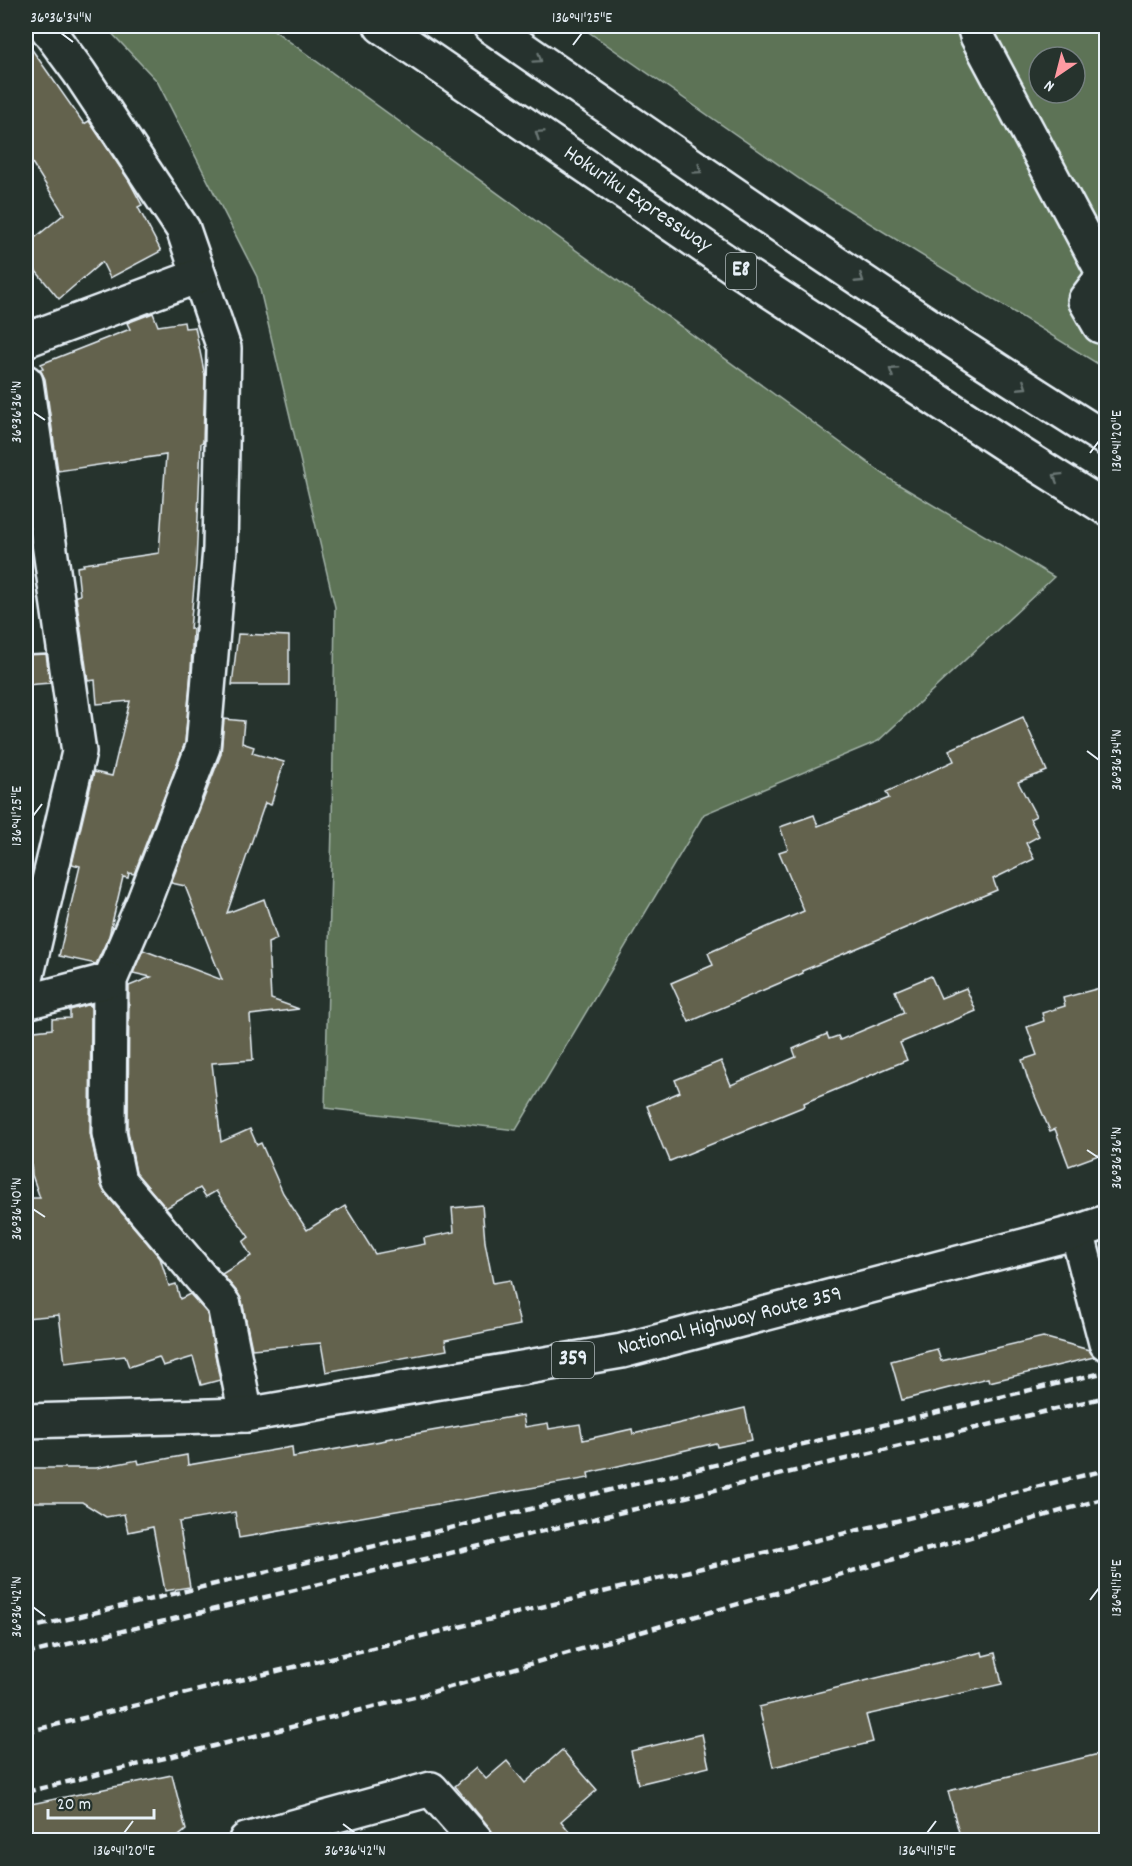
<svg xmlns="http://www.w3.org/2000/svg" width="1132" height="1866" font-family="Dekko,sans-serif">
  <style>
    .green { fill: #5d7357; stroke: #a2b2a8; stroke-width: 1.5; fill-rule: evenodd }
    .building { fill: #63624e; stroke: #e8f1f8; stroke-width: 1.5 }
    .lines { fill: none; stroke-linecap: round; stroke-linejoin: round }
    .minor-casing { stroke: #e8f1f8; stroke-width: 38 }
    .trunk-casing { stroke: #e8f1f8; stroke-width: 38 }
    .motorway-casing { stroke: #e8f1f8; stroke-width: 38 }
    .minor { stroke: #26332d; stroke-width: 33 }
    .trunk { stroke: #26332d; stroke-width: 33 }
    .motorway { stroke: #26332d; stroke-width: 33 }
    .rail { stroke: #e8f1f8; stroke-width: 4.5; stroke-dasharray: 9 4.5; stroke-linecap: butt }
    .oneway { stroke: #6a7674 }
    .ticks { fill: none; stroke: #e8f1f8; stroke-width: 2 }
    .labels { text-anchor: middle; dominant-baseline: central; stroke-width: 4.5; stroke-linejoin: round; paint-order: stroke }
    .shield { fill: #26332d; stroke: #aeb8bb; stroke-width: 1.5 }
    .shield-label { font-size: 21px; font-weight: bold; fill: #e8f1f8 }
    .street-label { font-size: 22px; fill: #e8f1f8; stroke: #26332d }
    .neatline { fill: none; stroke: #e8f1f8; stroke-width: 2 }
    .ticks-label { font-size: 15px; text-anchor: middle; fill: #e8f1f8 }
  </style>
  <rect width="100%" height="100%" fill="#26332d"/>
  <filter id="ink" filterUnits="userSpaceOnUse"><feTurbulence type="fractalNoise" baseFrequency=".0167" numOctaves="2"/><feDisplacementMap in="SourceGraphic" scale="12" xChannelSelector="R" yChannelSelector="G"/><feConvolveMatrix kernelMatrix="1 2 1 2 8 2 1 2 1" color-interpolation-filters="sRGB"/></filter>
  <g filter="url(#ink)">
    <g class="green">
      <path d="M105,26H268L896,483L1054,577L878,741L704,814L516,1130L325,1108L332,826L335,607L257,277L157,81Z"/>
      <path d="M580,26H1106V369L811,187ZM1039,57H1075V93H1039Z"/>
    </g>
    <g class="building">
      <path d="M26,41L84,124L89,121L128,179L142,205L138,207L161,251L110,278L102,262L59,299L26,259V245L64,214L26,153Z"/>
      <path d="M153,313L158,326L184,322L185,328L195,327L205,376L203,442L201,443L196,565L190,629H193L191,670L185,743L134,874L129,873L128,878L123,877L109,936L96,964L59,956L80,866L72,864L94,772L112,776L130,701L97,704L95,680L88,681L76,596L80,595L77,567L84,566L83,564L159,553L166,455L58,471L45,379L40,369H43L41,364L130,329L127,323Z"/>
      <path d="M238,634L289,636V685H232Z"/>
      <path d="M46,654L50,683L26,685V655Z"/>
      <path d="M1023,717L1047,771L1018,782L1036,816L1030,819L1039,836L1026,843L1034,859L993,879L997,890L802,971L803,973L689,1022L671,983L713,965L708,953L804,911L779,852L788,849L780,827L814,815L818,826L889,798L886,792L954,761L949,750Z"/>
      <path d="M224,719L244,721L242,743L254,747L252,753L284,762L271,805L265,803L227,913L264,899L277,939L268,943L271,999L299,1009L250,1015L253,1060L212,1063L221,1142L250,1129L257,1145L261,1143L283,1193L307,1230L345,1206L375,1254L425,1244L424,1238L454,1232L452,1208L482,1205L485,1242L493,1283L510,1280L520,1325L445,1340L447,1350L326,1372L321,1343L252,1349L242,1301L238,1293L222,1274L251,1256L243,1242L249,1237L216,1191L206,1197L200,1188L166,1208L136,1173L128,1131L129,986L151,977L133,973L143,950L222,980L185,886L171,883L221,754Z"/>
      <path d="M931,976L941,998L966,988L976,1011L900,1043L907,1060L804,1103L805,1106L670,1161L665,1149L664,1150L647,1106L680,1092L675,1080L721,1061L731,1085L796,1057L793,1049L827,1034L829,1039L838,1036L840,1040L904,1013L895,991Z"/>
      <path d="M1107,986V1152L1069,1166L1055,1129L1050,1131L1028,1080L1022,1060L1037,1055L1027,1027L1044,1021L1042,1013L1065,1006L1063,998Z"/>
      <path d="M91,1004L90,1133L101,1185L105,1193L160,1258L169,1286L176,1284L180,1299L190,1294L207,1313L220,1380L201,1385L193,1357L163,1366L159,1357L129,1367L125,1356L65,1363L59,1315L26,1318V1198H40L32,1175L26,1098V1032L52,1029V1019L70,1018V1010Z"/>
      <path d="M1043,1337L1089,1350L1094,1357L989,1382L988,1378L902,1400L891,1361L937,1349L941,1361Z"/>
      <path d="M745,1408L752,1440L717,1447L716,1443L588,1473L589,1478L239,1538L235,1512L179,1522L190,1587L165,1591L153,1527L128,1532L124,1514L106,1517L82,1502H26V1468H96L138,1460L139,1464L187,1455L188,1465L292,1447L293,1457L386,1440V1439L523,1415L525,1427L548,1423L549,1429L580,1424L583,1440L632,1429L633,1434Z"/>
      <path d="M982,1652L983,1656L995,1653L1002,1684L866,1715L873,1742L773,1767L759,1707Z"/>
      <path d="M702,1734L709,1767L638,1784L631,1751Z"/>
      <path d="M562,1750L597,1790L561,1821L576,1840H494L490,1828L455,1786L476,1768L486,1779L507,1761L525,1783Z"/>
      <path d="M1107,1752V1840H961L948,1791Z"/>
      <path d="M172,1775L186,1830L174,1840H26V1805Z"/>
    </g>
    <g class="lines">
      <defs>
        <g id="minor">
          <path d="M45,26L79,72L183,229L224,348L220,549L203,747L144,901L110,980L109,1133L119,1181L224,1305L246,1415"/>
          <path d="M974,26L977,36L1106,278"/>
          <path d="M1100,326L1085,300L1104,275"/>
          <path d="M26,340L198,276"/>
          <path d="M26,382L79,752L26,979"/>
          <path d="M26,1002L110,980"/>
          <path d="M1077,1232L1106,1343"/>
          <path d="M246,1840L431,1789L476,1840"/>
        </g>
        <path id="trunk" d="M26,1421L246,1415L622,1351L1077,1232L1106,1222"/>
        <g id="motorway">
          <path d="M381,26L734,267L1009,447L1106,508"/>
          <path d="M490,26C693,166 896,308 1106,439"/>
        </g>
      </defs>
      <use href="#minor" class="minor-casing"/>
      <use href="#trunk" class="trunk-casing"/>
      <use href="#motorway" class="motorway-casing"/>
      <use href="#minor" class="minor"/>
      <use href="#trunk" class="trunk"/>
      <use href="#motorway" class="motorway"/>
      <g class="rail">
        <path d="M26,1629L1106,1372"/>
        <path d="M26,1654L1106,1397"/>
        <path d="M26,1732L1106,1470"/>
        <path d="M26,1792L422,1695L1106,1498"/>
      </g>
    </g>
    <defs><path id="oneway-chevron" d="M-2-3.5L2.5 0L-2 3.5" fill="none" stroke-width="1.6" stroke-linecap="round" stroke-linejoin="round" transform="scale(1.5)"/></defs>
    <g class="oneway">
      <use href="#oneway-chevron" transform="translate(538 59) rotate(35)"/>
      <use href="#oneway-chevron" transform="translate(539 134) rotate(-146)"/>
      <use href="#oneway-chevron" transform="translate(698 170) rotate(35)"/>
      <use href="#oneway-chevron" transform="translate(860 279) rotate(33)"/>
      <use href="#oneway-chevron" transform="translate(893 371) rotate(-147)"/>
      <use href="#oneway-chevron" transform="translate(1023 386) rotate(33)"/>
      <use href="#oneway-chevron" transform="translate(1057 477) rotate(-148)"/>
    </g>
  </g>
  <path class="ticks" d="M61,33L73,42M573,45L582,33M33,412L45,420M1090,453L1099,441M1087,751L1099,760M33,816L42,804M1087,1150L1099,1158M33,1209L45,1217M1090,1600L1099,1588M33,1607L45,1616M343,1824L355,1833M124,1833L133,1821M927,1833L936,1821"/>
  <g class="labels">
    <g class="shield">
      <rect x="726" y="253" width="30" height="36" rx="4.5"/>
      <rect x="552" y="1342" width="42" height="36" rx="4.5"/>
    </g>
    <g class="shield-label">
      <text x="741" y="271">E8</text>
      <text x="573" y="1360">359</text>
    </g>
    <g class="street-label">
      <text transform="translate(637 200) rotate(34)">Hokuriku Expressway</text>
      <text transform="translate(730 1322) rotate(-14)">National Highway Route 359</text>
    </g>
  </g>
  <rect width="1132" height="1866" fill="none" stroke="#26332d" stroke-width="66"/>
  <g transform="translate(1057 75) rotate(215)"><circle r="28" fill="#26332d" stroke="#747f7e" stroke-width="1.5"/>
  <path d="M0-4.5L10 22L0 15L-10 22Z" fill="#ff9aa2"/>
  <text y="-9" font-size="16" font-weight="bold" text-anchor="middle" fill="#e8f1f8">N</text>
  </g>
  <path d="M48 1809v9h106v-9" fill="none" stroke="#e8f1f8" stroke-width="3"/>
  <text x="57" y="1809" font-size="18" fill="#e8f1f8" stroke="#26332d" stroke-width="4.5" paint-order="stroke">20 m</text>
  <rect x="33" y="33" width="1066" height="1800" class="neatline"/>
  <g class="ticks-label">
    <text x="61" y="22">36°36'34"N</text>
    <text x="582" y="22">136°41'25"E</text>
    <text transform="translate(16 412) rotate(-90)" y="5">36°36'36"N</text>
    <text transform="translate(1116 441) rotate(-90)" y="5">136°41'20"E</text>
    <text transform="translate(1116 760) rotate(-90)" y="5">36°36'34"N</text>
    <text transform="translate(16 816) rotate(-90)" y="5">136°41'25"E</text>
    <text transform="translate(1116 1158) rotate(-90)" y="5">36°36'36"N</text>
    <text transform="translate(16 1209) rotate(-90)" y="5">36°36'40"N</text>
    <text transform="translate(1116 1588) rotate(-90)" y="5">136°41'15"E</text>
    <text transform="translate(16 1607) rotate(-90)" y="5">36°36'42"N</text>
    <text x="124" y="1855">136°41'20"E</text>
    <text x="355" y="1855">36°36'42"N</text>
    <text x="927" y="1855">136°41'15"E</text>
  </g>
</svg>
